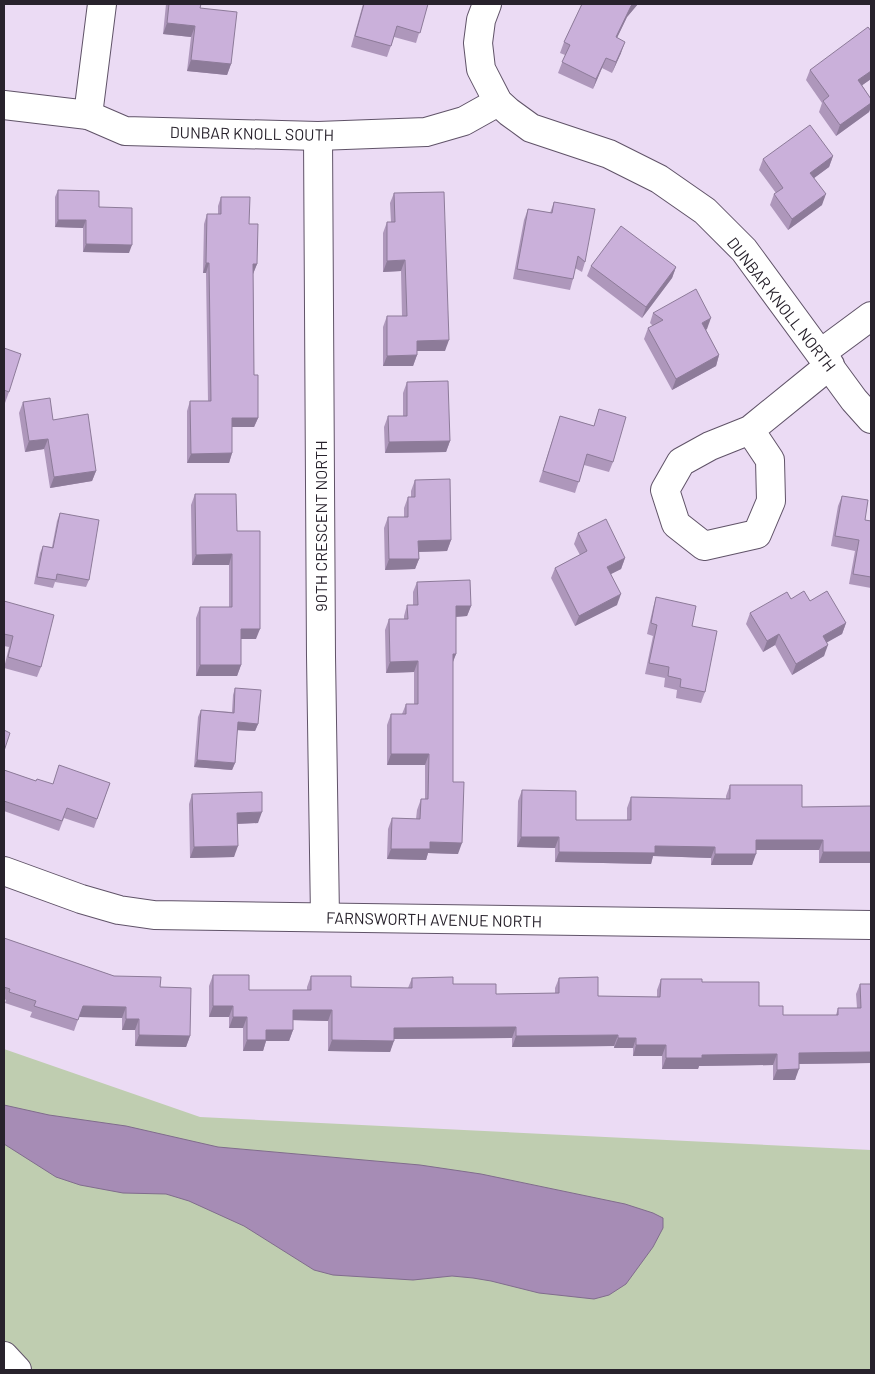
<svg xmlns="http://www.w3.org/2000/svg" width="875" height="1374" font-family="Barlow,sans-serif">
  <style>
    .green { fill: #bfcdb0 }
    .water { fill: #a68cb5; stroke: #806c8c }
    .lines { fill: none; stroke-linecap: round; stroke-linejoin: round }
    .minor-casing { stroke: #605368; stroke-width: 30 }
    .minor { stroke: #fff; stroke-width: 28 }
    .wall { fill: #ae97bb }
    .shaded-wall { fill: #8d7b99 }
    .building { fill: #cab0da; stroke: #8d7b99 }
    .labels { text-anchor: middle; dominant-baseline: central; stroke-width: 5; stroke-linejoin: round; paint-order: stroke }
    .street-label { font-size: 16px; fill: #28222c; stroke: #fff }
  </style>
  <rect width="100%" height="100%" fill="#ebdbf4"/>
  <path class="green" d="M4,1049L200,1117L871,1150V1370H4Z"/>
  <path class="water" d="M4,1105L49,1115L126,1126L218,1147L420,1165L481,1174L625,1204L653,1213L663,1218V1228L653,1247L626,1284L609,1295L594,1299L539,1293L491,1281L473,1278L452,1276L413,1280L333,1275L314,1270L244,1226L189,1201L166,1194L123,1193L80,1185L56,1177L4,1144Z"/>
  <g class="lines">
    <defs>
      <g id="minor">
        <path d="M487,4L481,20L478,43L481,69L498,102L509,112L531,128L609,154L659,179L705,211L744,250L854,400L871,419"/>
        <path d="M4,105L88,115L125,131L318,136L426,132L464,121L498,102"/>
        <path d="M88,115L102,4"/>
        <path d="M318,136L321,656L325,917"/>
        <path d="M821,353L871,316"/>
        <path d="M750,430L770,460L771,501L757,534L704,546L676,524L665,490L681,462L710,446L750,430L830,365"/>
        <path d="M4,871L81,899L119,910L154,915L871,925"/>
        <path d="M4,1356L17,1370"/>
      </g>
    </defs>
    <use href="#minor" class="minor-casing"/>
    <use href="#minor" class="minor"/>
  </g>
  <g class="wall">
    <path d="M166,4H201L200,8L231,64L227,75L187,71L191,37L163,34Z"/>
    <path d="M363,4H428L416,43L394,37L387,57L351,47Z"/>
    <path d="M582,4H638L627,17L617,38L621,53L612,73L602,68L593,89L558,73L565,55L560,53L564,42Z"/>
    <path d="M871,31V79L862,85L871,99V107L869,112L836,136L819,112L822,103L806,80L810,70Z"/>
    <path d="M833,156L829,167L814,178L822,205L788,230L770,205L774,194L776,193L759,170L763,159Z"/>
    <path d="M58,190L99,207L129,253L83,252V228L55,227V197Z"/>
    <path d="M394,193L445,351H417V355L413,366H383V327L387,316H402L401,271L383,272V233L387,222H391L390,203Z"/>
    <path d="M221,197L249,224L257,264L253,274L254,375L258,418L254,427H232V453L229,463H187V411L190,401H208L206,273H203L204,224L207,214H218V206Z"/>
    <path d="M554,202L585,262L582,272L575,268L573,279L570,290L513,279L524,220L528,209L550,213Z"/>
    <path d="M591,266L676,267L672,278L642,318L587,276Z"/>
    <path d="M653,313L707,329L706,330L719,355L716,366L672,390L644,339L648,328L653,326L650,323Z"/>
    <path d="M4,348L9,392L5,403L4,402Z"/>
    <path d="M407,382L450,441L446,452L385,453L384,427L388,416H403V393Z"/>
    <path d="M23,402L53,420L96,471L92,481L50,488L44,449L25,452L19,413Z"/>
    <path d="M599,409L613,462L609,472L584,465L575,493L539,482L560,416L594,426Z"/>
    <path d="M415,480L451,540L447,551L419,552V559L415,569L385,570L384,528L388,517H404V508L408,497H411V491Z"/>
    <path d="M195,494L237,531L256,639H241V665L237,676H196V618L200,607H229V565H192L191,505Z"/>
    <path d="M842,496L865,520L871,521V588L849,584L855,551L831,546L838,506Z"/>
    <path d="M60,513L89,580L86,587L55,582L53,588L34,584L40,553L43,546L52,547L57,521Z"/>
    <path d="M578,533L625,558L621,569L611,574L617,605L575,626L551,578L555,568L580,555L574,544Z"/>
    <path d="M417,582L471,606L467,616L456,617V654L453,662V782L458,854L428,853L426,860L387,859L388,829L392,818L416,819L417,810L421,799H425V765H387V725L391,714H402L406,704H414V672L386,673L385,630L389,619H404V616L407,605H413V592Z"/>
    <path d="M656,597L692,626L705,692L701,703L676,698L677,690L664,687L665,678L645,674L653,636L647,634L653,608Z"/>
    <path d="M791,599L810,601L846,623L842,634L826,642L824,656L792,675L775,645L763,652L746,624L750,613Z"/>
    <path d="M4,601L41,667L37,677L4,668L9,647L4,646Z"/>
    <path d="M235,688L258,724L255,731L237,730L235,763L232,770L194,767L198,717L201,710L232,712L233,695Z"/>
    <path d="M4,770L36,781L53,784L110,783L94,828L64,818L59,831L4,811Z"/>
    <path d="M730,785L802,807L871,806L819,863V850H756L752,865H711V858L653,856L651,864L555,862V848L517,847L518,801L522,790L576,820H627V808L631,797L726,799V796Z"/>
    <path d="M192,794L258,823L237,824L234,857L190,858L189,804Z"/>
    <path d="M4,938L114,976L160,987L190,1036L186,1047L135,1046V1030H122V1018L79,1017L74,1031L30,1017L32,1012L5,1003L6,1000L4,999Z"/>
    <path d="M213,975L249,990H307V987L311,976L351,987L408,988L412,978L453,984L496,994L555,993V988L559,978L598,996L657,997V990L661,979L702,982L759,1006L783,1015H836L838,1008H857L856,994L860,984H871V1063L799,1064L795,1080H773V1065L699,1066L698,1069H662V1056H633V1048H614V1046L512,1047V1038L394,1039L390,1052L328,1051V1021L293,1020V1030L289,1041H266L263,1051H243V1028H229V1017H209V986Z"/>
  </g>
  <g class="shaded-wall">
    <path d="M633,4H638L627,17L612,48L616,37L631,6Z"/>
    <path d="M167,23L195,26L191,37L163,34Z"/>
    <path d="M625,42L621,53L612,73L616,62Z"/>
    <path d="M606,58L602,68L593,89L596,79Z"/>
    <path d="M191,60L231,64L227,75L187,71Z"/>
    <path d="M871,71V79L854,91L858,80Z"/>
    <path d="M871,103V107L869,112L836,136L840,125Z"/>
    <path d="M833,156L829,167L806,184L810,173Z"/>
    <path d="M826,194L822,205L788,230L792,219Z"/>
    <path d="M58,220H86L83,228L55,227Z"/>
    <path d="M86,244L132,245L129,253L83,252Z"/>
    <path d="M405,260L401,271L383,272L387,261Z"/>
    <path d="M206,263H209L206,273H203Z"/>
    <path d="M253,264H257L253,274H249Z"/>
    <path d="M676,267L672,278L642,318L646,307Z"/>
    <path d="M711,318L707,329L698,334L702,323Z"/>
    <path d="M449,340L445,351H413L417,341Z"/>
    <path d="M417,355L413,366H383L387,356Z"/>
    <path d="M719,355L716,366L672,390L676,379Z"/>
    <path d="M232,418H258L254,427H228Z"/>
    <path d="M48,439L44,449L25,452L29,441Z"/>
    <path d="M450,441L446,452L385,453L389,442Z"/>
    <path d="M232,453L229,463H187L191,454Z"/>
    <path d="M96,471L92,481L50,488L54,477Z"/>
    <path d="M451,540L447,551L415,552L418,541Z"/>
    <path d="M232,554L229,565H192L196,555Z"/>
    <path d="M625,558L621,569L603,578L607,567Z"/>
    <path d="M389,559H419L415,569L385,570Z"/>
    <path d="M621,594L617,605L575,626L579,616Z"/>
    <path d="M456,606H471L467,616L452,617Z"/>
    <path d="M846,623L842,634L819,647L823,636Z"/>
    <path d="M241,629H260L256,639H237Z"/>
    <path d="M779,634L775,645L763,652L767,641Z"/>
    <path d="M828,645L824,656L792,675L796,664Z"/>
    <path d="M453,654H456L452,664Z"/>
    <path d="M418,661L414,672L386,673L390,662Z"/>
    <path d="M200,665H241L237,676H196Z"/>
    <path d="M238,722L258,724L255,731L235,730Z"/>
    <path d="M391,754H429L425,765H387Z"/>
    <path d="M197,760L235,763L232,770L194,767Z"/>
    <path d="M262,812L258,823L233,824L237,813Z"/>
    <path d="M521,837H559L555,848L517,847Z"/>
    <path d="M756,840H823L819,850H752Z"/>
    <path d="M430,842L462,843L458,854L428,853L426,860L387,859L391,849Z"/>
    <path d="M238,846L234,857L190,858L194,847Z"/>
    <path d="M655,846L715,847L711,858L653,856L651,864L555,862L559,852Z"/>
    <path d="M823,852H871V863H819Z"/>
    <path d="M715,854H756L752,865H711Z"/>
    <path d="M83,1006L126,1007L122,1018L79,1017Z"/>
    <path d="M213,1006H233L229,1017H209Z"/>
    <path d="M293,1010H332L328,1021L289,1020Z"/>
    <path d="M233,1017H247L243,1028H229Z"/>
    <path d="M126,1019H139L135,1030H122Z"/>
    <path d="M516,1027L512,1038L391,1039L394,1028Z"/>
    <path d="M266,1030H293L289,1041H266L263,1051H243L247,1040Z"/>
    <path d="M139,1035L190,1036L186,1047L135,1046Z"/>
    <path d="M618,1035L614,1046L512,1047L516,1036Z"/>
    <path d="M618,1038H636L633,1048H614Z"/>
    <path d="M332,1040L394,1041L390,1052L328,1051Z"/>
    <path d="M636,1045H666L662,1056H633Z"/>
    <path d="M871,1052V1063L795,1064L799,1053Z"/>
    <path d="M777,1054L773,1065L699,1066L698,1069H662L666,1058L702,1055Z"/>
    <path d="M799,1069L795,1080H773L777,1070Z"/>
  </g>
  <g class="building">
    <path d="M169,4H201L200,8L237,12L231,64L191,60L195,26L167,23Z"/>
    <path d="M364,4H428L420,33L397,26L391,46L355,36Z"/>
    <path d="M582,4H633L631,6L616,37L625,42L616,62L606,58L596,79L562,62L570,45L564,42Z"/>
    <path d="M868,27L871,31V71L858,80L871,99V103L840,125L823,101L829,96L810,70Z"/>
    <path d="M810,125L833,156L810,173L826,194L792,219L774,194L783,188L763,159Z"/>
    <path d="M58,190L99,191V207L132,208V245L86,244V220H58Z"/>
    <path d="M444,192L449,340L417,341V355L387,356V316H407L405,260L387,261V222H395L394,193Z"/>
    <path d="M221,197H250L249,224H258L257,264H253L254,375H258V418H232V453L191,454L190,401H211L209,263H206L207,214H221Z"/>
    <path d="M554,202L595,209L585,262L578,256L573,279L517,269L528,209L552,213Z"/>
    <path d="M621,226L676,267L646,307L591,266Z"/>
    <path d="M696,289L711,318L702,323L719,355L676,379L648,328L663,320L653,313Z"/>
    <path d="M4,348L21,354L9,392L4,390Z"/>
    <path d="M448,381L450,441L389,442L388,416H407V382Z"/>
    <path d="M50,398L53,420L88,414L96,471L54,477L48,439L29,441L23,402Z"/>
    <path d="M599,409L626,417L613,462L587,454L579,482L543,471L560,416L594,426Z"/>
    <path d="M450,479L451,540L418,541L419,559H389L388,517H408V497H415V480Z"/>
    <path d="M195,494H236L237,531H260V629H241V665H200V607H232V554L196,555Z"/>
    <path d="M842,496L868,500L865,520L871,521V577L853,574L859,540L835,536Z"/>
    <path d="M60,513L99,520L89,580L57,574L56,580L37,577L43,546L53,548Z"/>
    <path d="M606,519L625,558L607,567L621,594L579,616L555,568L587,551L578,533Z"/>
    <path d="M470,580L471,606H456V654H453V782H464L462,843L430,842V849H391L392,818L420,819L421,799H428L429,754H391V714H406V704H418V661L390,662L389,619H408L407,605H418L417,582Z"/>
    <path d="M804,591L810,601L827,591L846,623L823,636L828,645L796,664L779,634L767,641L750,613L787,592L791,599Z"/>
    <path d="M656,597L696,606L692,626L717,631L705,692L680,687L681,679L668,676L669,667L649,663L657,625L651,623Z"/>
    <path d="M4,601L54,615L41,667L8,657L13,636L4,634Z"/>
    <path d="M235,688L261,690L258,724L238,722L235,763L197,760L201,710L234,713Z"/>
    <path d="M4,730L10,733L4,751Z"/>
    <path d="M59,765L110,783L97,819L67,808L62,821L4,801V770L36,781L37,779L53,784Z"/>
    <path d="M730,785H802V807L871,806V852H823V840H756V854H715V847L655,846V853L559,852V837H521L522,790L576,791V820H631V797L730,799Z"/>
    <path d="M262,792V812L237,813L238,846L194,847L192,794Z"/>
    <path d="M4,938L114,976L161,977L160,987L191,988L190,1036L139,1035V1019H126V1007L83,1006L78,1020L34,1006L36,1001L9,992L10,989L4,987Z"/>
    <path d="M213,975H249V990H311V976H351V987L412,988V978L453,977V984H496V994L559,993V978L598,977V996L660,997L661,979H702V982H759V1006H783V1015H838V1008H861L860,984H871V1052L799,1053V1069L777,1070V1054L702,1055V1058H666V1045H636V1038H618V1035L516,1036V1027L394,1028V1041L332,1040V1010H293V1030H266V1040H247V1017H233V1006H213Z"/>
  </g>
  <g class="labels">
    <g class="street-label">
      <text transform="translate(252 133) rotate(1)">DUNBAR KNOLL SOUTH</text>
      <text transform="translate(782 304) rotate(52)">DUNBAR KNOLL NORTH</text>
      <text transform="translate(320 526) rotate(-90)">90TH CRESCENT NORTH</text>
      <text transform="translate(434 919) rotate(1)">FARNSWORTH AVENUE NORTH</text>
    </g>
  </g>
  <rect width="875" height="1374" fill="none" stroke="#28222c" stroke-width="10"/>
</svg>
